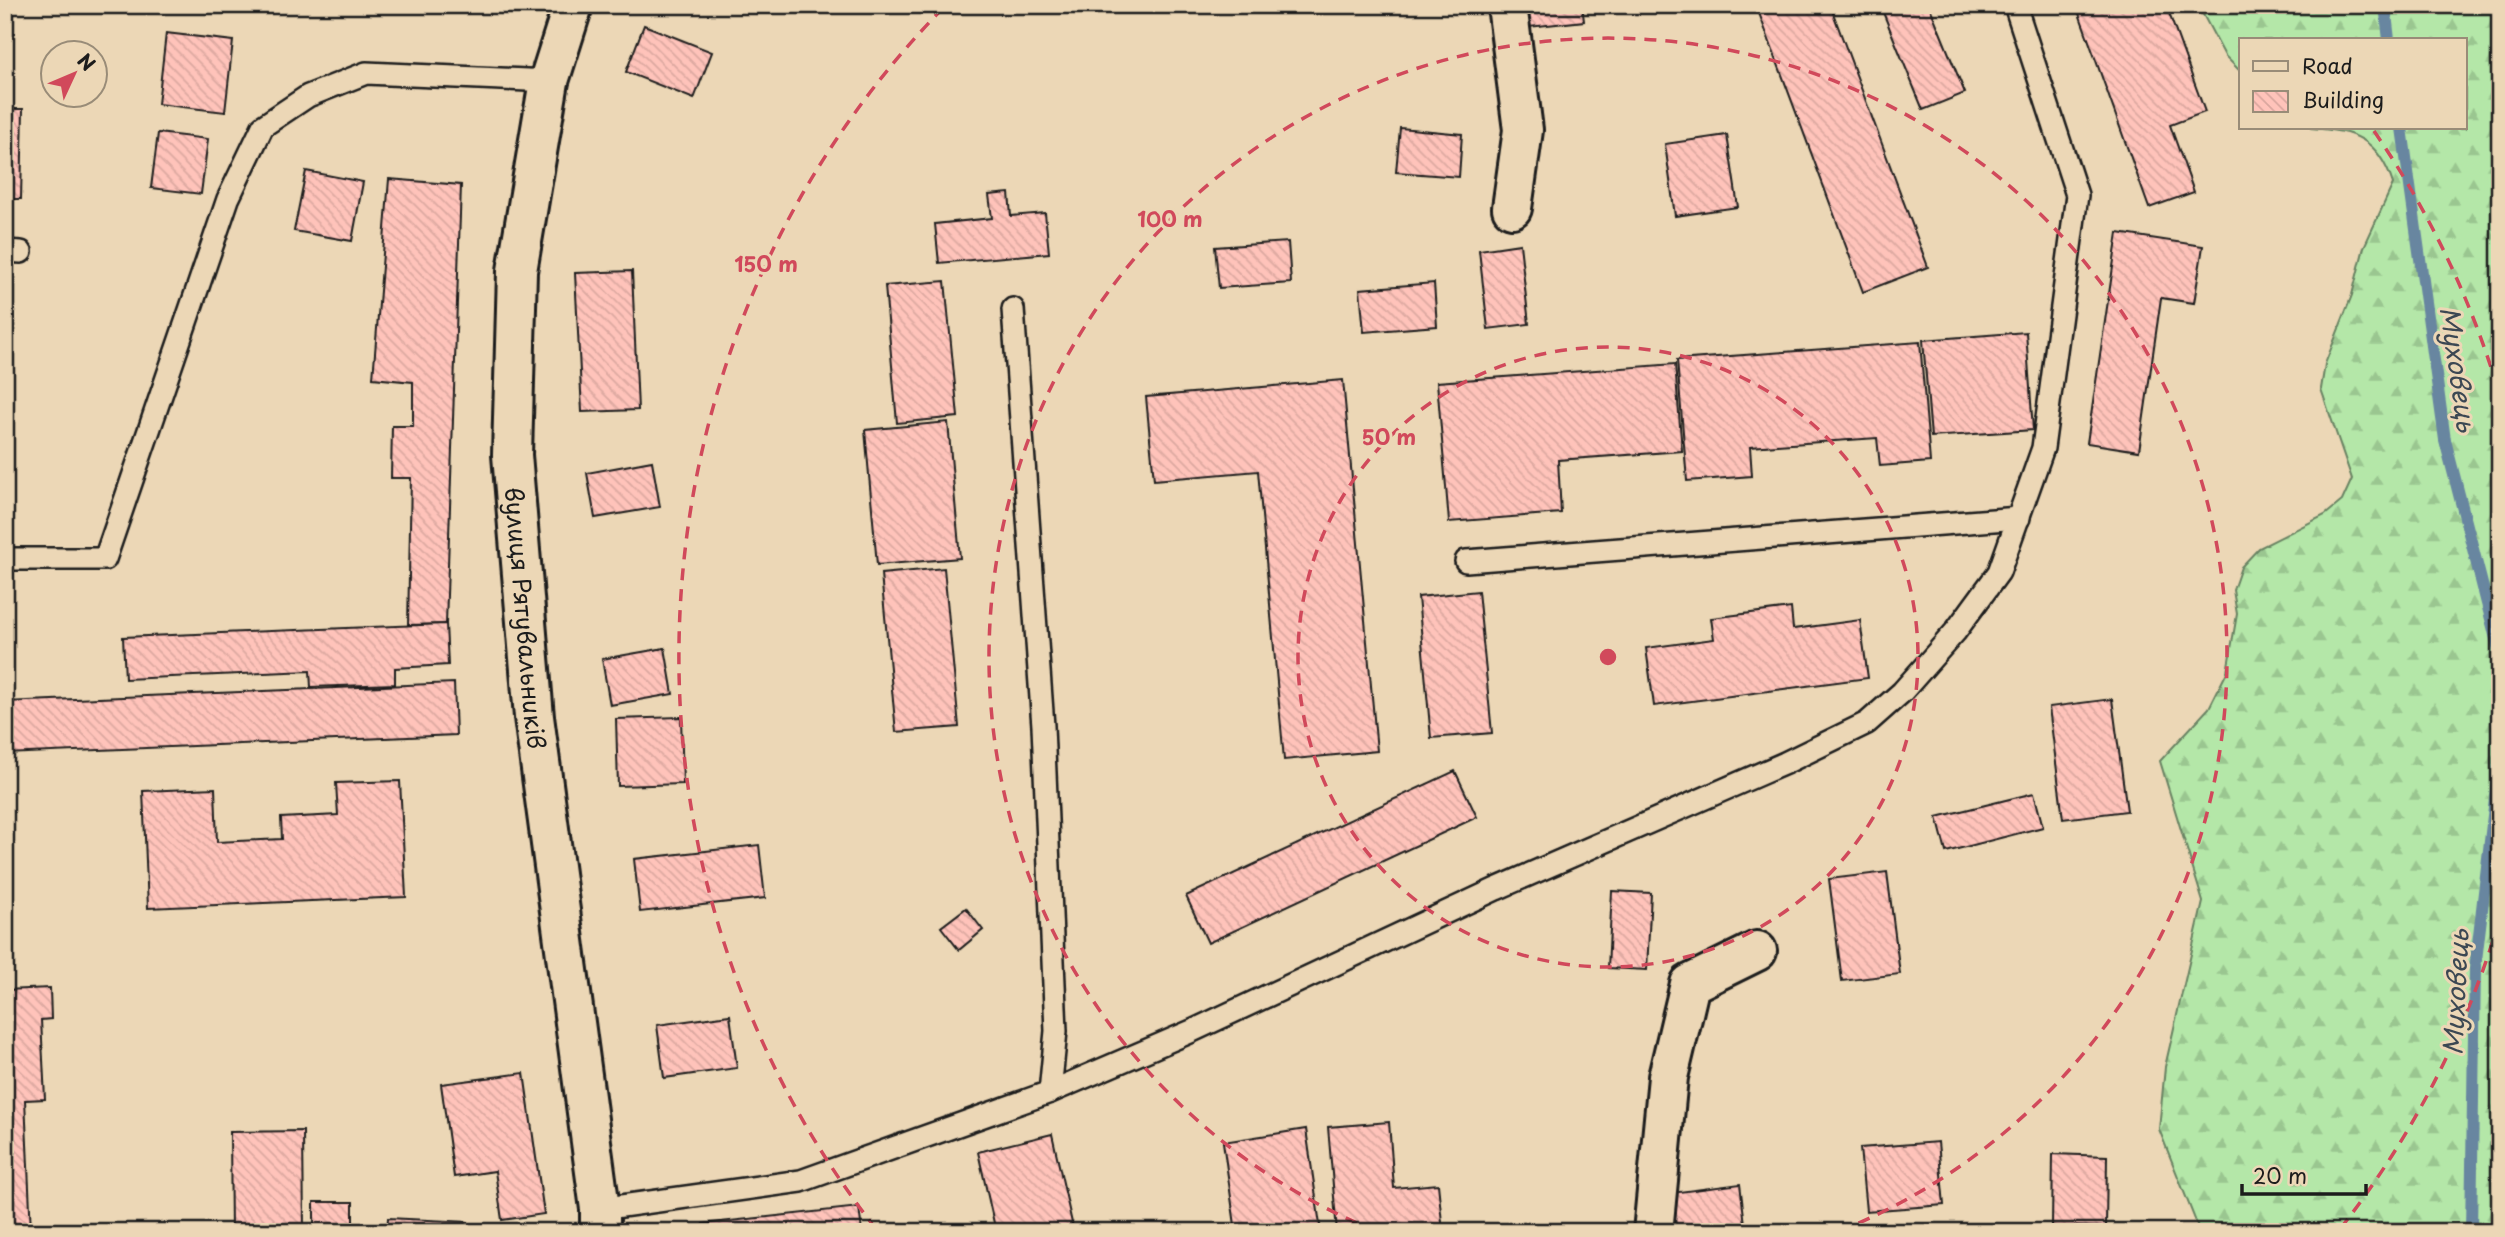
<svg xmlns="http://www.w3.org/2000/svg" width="2505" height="1237" font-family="'Playpen Sans',sans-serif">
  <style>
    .forest { fill: url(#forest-firs); stroke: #688262; stroke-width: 2 }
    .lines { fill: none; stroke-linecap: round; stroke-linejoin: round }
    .stream { stroke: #6886a0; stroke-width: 12 }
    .building { fill: url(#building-back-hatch); stroke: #1c1c1c; stroke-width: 2 }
    .lane-casing { stroke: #1c1c1c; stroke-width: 26 }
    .street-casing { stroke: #1c1c1c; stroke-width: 44 }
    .secondary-casing { stroke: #1c1c1c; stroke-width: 44 }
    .lane { stroke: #ecd7b6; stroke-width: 21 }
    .street { stroke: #ecd7b6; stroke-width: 38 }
    .secondary { stroke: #ecd7b6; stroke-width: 38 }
    .ring { fill: none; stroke: #d1495b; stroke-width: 3.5; stroke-dasharray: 12 9 }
    .labels { text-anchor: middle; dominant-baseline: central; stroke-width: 6; stroke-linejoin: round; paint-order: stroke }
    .street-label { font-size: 24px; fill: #1c1c1c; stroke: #ecd7b6 }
    .water-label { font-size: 26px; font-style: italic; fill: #3c4853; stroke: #ecd7b6 }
    .centre { fill: #d1495b; stroke: #ecd7b6; stroke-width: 3.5 }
    .ring-label { font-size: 21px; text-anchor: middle; font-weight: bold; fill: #d1495b; stroke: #ecd7b6; stroke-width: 6; stroke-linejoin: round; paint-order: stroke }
  </style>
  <defs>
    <pattern id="forest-firs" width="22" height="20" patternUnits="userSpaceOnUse" patternTransform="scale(1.75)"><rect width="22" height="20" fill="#b4e7a8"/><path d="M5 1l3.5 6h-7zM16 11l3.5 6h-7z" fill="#9ac690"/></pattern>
    <pattern id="building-back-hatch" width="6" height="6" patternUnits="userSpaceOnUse" patternTransform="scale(1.75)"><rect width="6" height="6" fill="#ffc3ba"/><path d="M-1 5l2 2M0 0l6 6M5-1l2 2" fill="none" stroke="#daa79f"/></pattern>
  </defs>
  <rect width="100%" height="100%" fill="#ecd7b6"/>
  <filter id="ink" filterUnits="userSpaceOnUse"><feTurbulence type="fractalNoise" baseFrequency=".0143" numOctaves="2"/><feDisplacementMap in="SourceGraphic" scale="14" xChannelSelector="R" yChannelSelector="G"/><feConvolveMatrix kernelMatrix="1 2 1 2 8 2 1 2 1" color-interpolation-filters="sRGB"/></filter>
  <g filter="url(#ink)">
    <path class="forest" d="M2198,5H2500V1232H2200L2159,1129L2165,1067L2203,902L2160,761L2209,708L2227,672L2237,614L2233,590L2241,567L2259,548L2325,515L2342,501L2352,479L2321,389L2325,364L2352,295L2364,247L2393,184C2378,138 2355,131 2310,128H2465V40H2241V72L2225,56Z"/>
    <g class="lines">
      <g class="stream">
        <path d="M2385,5L2389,40"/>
        <path d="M2402,128L2445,440L2500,654"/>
        <path d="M2471,1232L2475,969L2500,756"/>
      </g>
    </g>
    <g class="building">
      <path d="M1527,5H1582L1584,21L1529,27Z"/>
      <path d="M1756,5H1830L1928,267L1863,292Z"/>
      <path d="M1880,5H1929L1965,93L1923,110Z"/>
      <path d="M2076,5H2166L2205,112L2170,125L2194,192L2149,208Z"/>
      <path d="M644,25L712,52L694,99L626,72Z"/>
      <path d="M166,33L233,41L225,112L158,104Z"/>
      <path d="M5,109H23L21,199H5Z"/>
      <path d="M1400,128L1462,134L1459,177L1396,172Z"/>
      <path d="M158,133L208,139L201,194L151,188Z"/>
      <path d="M1727,135L1738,207L1675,216L1665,144Z"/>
      <path d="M306,171L363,182L352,241L294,231Z"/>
      <path d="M389,179L461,185L446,624L408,625L411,478H391L392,426H413V382L373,378Z"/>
      <path d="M1009,193L1011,216L1045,213L1049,253L939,263L935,224L992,218L989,195Z"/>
      <path d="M2118,233L2203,246L2194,303L2161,298L2139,451L2087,443Z"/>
      <path d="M1288,242L1291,283L1219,288L1215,247Z"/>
      <path d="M1520,244L1529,324L1488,329L1479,250Z"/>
      <path d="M632,271L638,410L582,412L575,273Z"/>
      <path d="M945,281L958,417L897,423L885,286Z"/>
      <path d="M1434,283L1437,326L1364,332L1360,289Z"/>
      <path d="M2026,332L2033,430L1931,437L1923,340Z"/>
      <path d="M1920,342L1930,462L1880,466L1877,438L1750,447L1752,476L1687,481L1677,360Z"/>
      <path d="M1675,364L1682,451L1558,460L1561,513L1449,522L1437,382Z"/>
      <path d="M1343,380L1377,751L1284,760L1258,471L1154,480L1146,397Z"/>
      <path d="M948,422L960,558L877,565L865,430Z"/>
      <path d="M652,461L660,507L595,518L587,473Z"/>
      <path d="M944,568L959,727L896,732L881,574Z"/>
      <path d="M1478,591L1492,733L1431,738L1418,597Z"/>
      <path d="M1791,608L1793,629L1860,620L1868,678L1654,706L1646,648L1714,639L1711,618Z"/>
      <path d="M446,624L448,665L395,668V684L311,687L310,671L125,679L123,637Z"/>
      <path d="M665,648L673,694L610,705L602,659Z"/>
      <path d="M454,683L456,735L5,754V702Z"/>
      <path d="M2112,699L2127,811L2063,819L2049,707Z"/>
      <path d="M681,717L683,784L618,786L616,719Z"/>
      <path d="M1455,771L1477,817L1208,943L1186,896Z"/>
      <path d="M400,781L406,897L148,908L143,791L215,788L217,842L282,839L281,818L338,815L336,783Z"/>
      <path d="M2034,793L2043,827L1946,852L1937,817Z"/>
      <path d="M759,845L765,898L640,912L634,859Z"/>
      <path d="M1887,872L1900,974L1842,981L1829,879Z"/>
      <path d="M1612,891L1651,893L1647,970L1608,968Z"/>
      <path d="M966,908L983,930L959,950L941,927Z"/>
      <path d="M50,988L51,1019L41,1020L45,1099L25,1100L31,1232H5V990Z"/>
      <path d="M730,1015L737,1068L664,1078L657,1025Z"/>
      <path d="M524,1073L544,1214L502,1220L495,1171L454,1177L441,1084Z"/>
      <path d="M1389,1122L1394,1188L1438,1184L1443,1232H1337L1328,1127Z"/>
      <path d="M1306,1129L1321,1232H1236L1223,1142Z"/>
      <path d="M303,1131L304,1232H231L230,1132Z"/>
      <path d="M1052,1134L1074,1232H996L978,1152Z"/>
      <path d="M1938,1142L1944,1205L1866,1211L1860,1148Z"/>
      <path d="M2053,1154L2107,1156L2106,1227L2052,1226Z"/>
      <path d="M1740,1184L1745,1224L1677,1232L1671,1193Z"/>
      <rect x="314" y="1202" width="39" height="30"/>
      <path d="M859,1207L862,1232H704L703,1224Z"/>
      <path d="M388,1218L468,1222V1232H387Z"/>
    </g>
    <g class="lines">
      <defs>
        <g id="lane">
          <path d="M5,251L21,252"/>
          <path d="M5,559H105L228,199L263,126L308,96L366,73L549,81"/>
          <path d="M1466,561L2019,518"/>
          <path d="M1050,1092L1192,1031L1496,889L1785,763L1867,723L1902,692L1955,632L1999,572L2043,448L2077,195L2015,5"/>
          <path d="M600,1209L801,1181L1050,1092L1056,1031L1043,726L1013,309"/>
        </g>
        <g id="street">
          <path d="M1507,5L1523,130L1512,208"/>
          <path d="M1653,1232L1668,1077L1690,984L1757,951"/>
        </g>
        <g id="secondary">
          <path id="s1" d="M573,5L549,81L517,271L512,455L534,717L600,1209V1232"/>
        </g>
      </defs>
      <use href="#lane" class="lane-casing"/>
      <use href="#street" class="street-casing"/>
      <use href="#secondary" class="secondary-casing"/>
      <use href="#lane" class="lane"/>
      <use href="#street" class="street"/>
      <use href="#secondary" class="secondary"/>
    </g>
  </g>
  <g class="ring">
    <circle cx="1608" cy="657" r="310"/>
    <path d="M1376 1231A619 619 0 1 1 1840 1231"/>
    <path d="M2499 921A929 929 0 0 1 2340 1229M876 1229A929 929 0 0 1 945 6M2374 131A929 929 0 0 1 2499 393"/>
  </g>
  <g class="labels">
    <g class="street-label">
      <text stroke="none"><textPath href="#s1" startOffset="620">вулиця Рятувальників</textPath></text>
    </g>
    <g class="water-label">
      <text transform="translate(2459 369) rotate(82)">Муховець</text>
      <text transform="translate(2455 992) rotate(-87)">Муховець</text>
    </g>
  </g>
  <circle cx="1608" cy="657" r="10" class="centre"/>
  <g class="ring-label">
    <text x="1170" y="227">100 m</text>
    <text x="766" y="272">150 m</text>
    <text x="1389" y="445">50 m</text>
  </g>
  <rect width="2505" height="1237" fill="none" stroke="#ecd7b6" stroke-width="28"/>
  <rect x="14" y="14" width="2477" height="1209" fill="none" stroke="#1c1c1c" stroke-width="2.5" filter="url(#ink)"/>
  <rect x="2239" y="38" width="228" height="91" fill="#ecd7b6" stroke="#998c78" stroke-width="2"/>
  <rect x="2253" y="61" width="35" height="10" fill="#ecd7b6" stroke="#998c78" stroke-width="2"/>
  <text x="2302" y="74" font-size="21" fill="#1c1c1c">Road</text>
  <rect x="2253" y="91" width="35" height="21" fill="url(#building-back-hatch)" stroke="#998c78" stroke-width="2"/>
  <text x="2302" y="108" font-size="21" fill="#1c1c1c">Building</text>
  <g transform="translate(74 74) rotate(46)"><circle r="33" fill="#ecd7b6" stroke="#998c78" stroke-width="2"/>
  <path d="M0-5L12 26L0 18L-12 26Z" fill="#d1495b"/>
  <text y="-10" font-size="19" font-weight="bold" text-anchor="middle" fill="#1c1c1c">N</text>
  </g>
  <path d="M2242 1184v10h124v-10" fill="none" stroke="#1c1c1c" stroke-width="3.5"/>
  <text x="2253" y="1184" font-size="21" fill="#1c1c1c" stroke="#ecd7b6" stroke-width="5" paint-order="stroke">20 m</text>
</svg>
